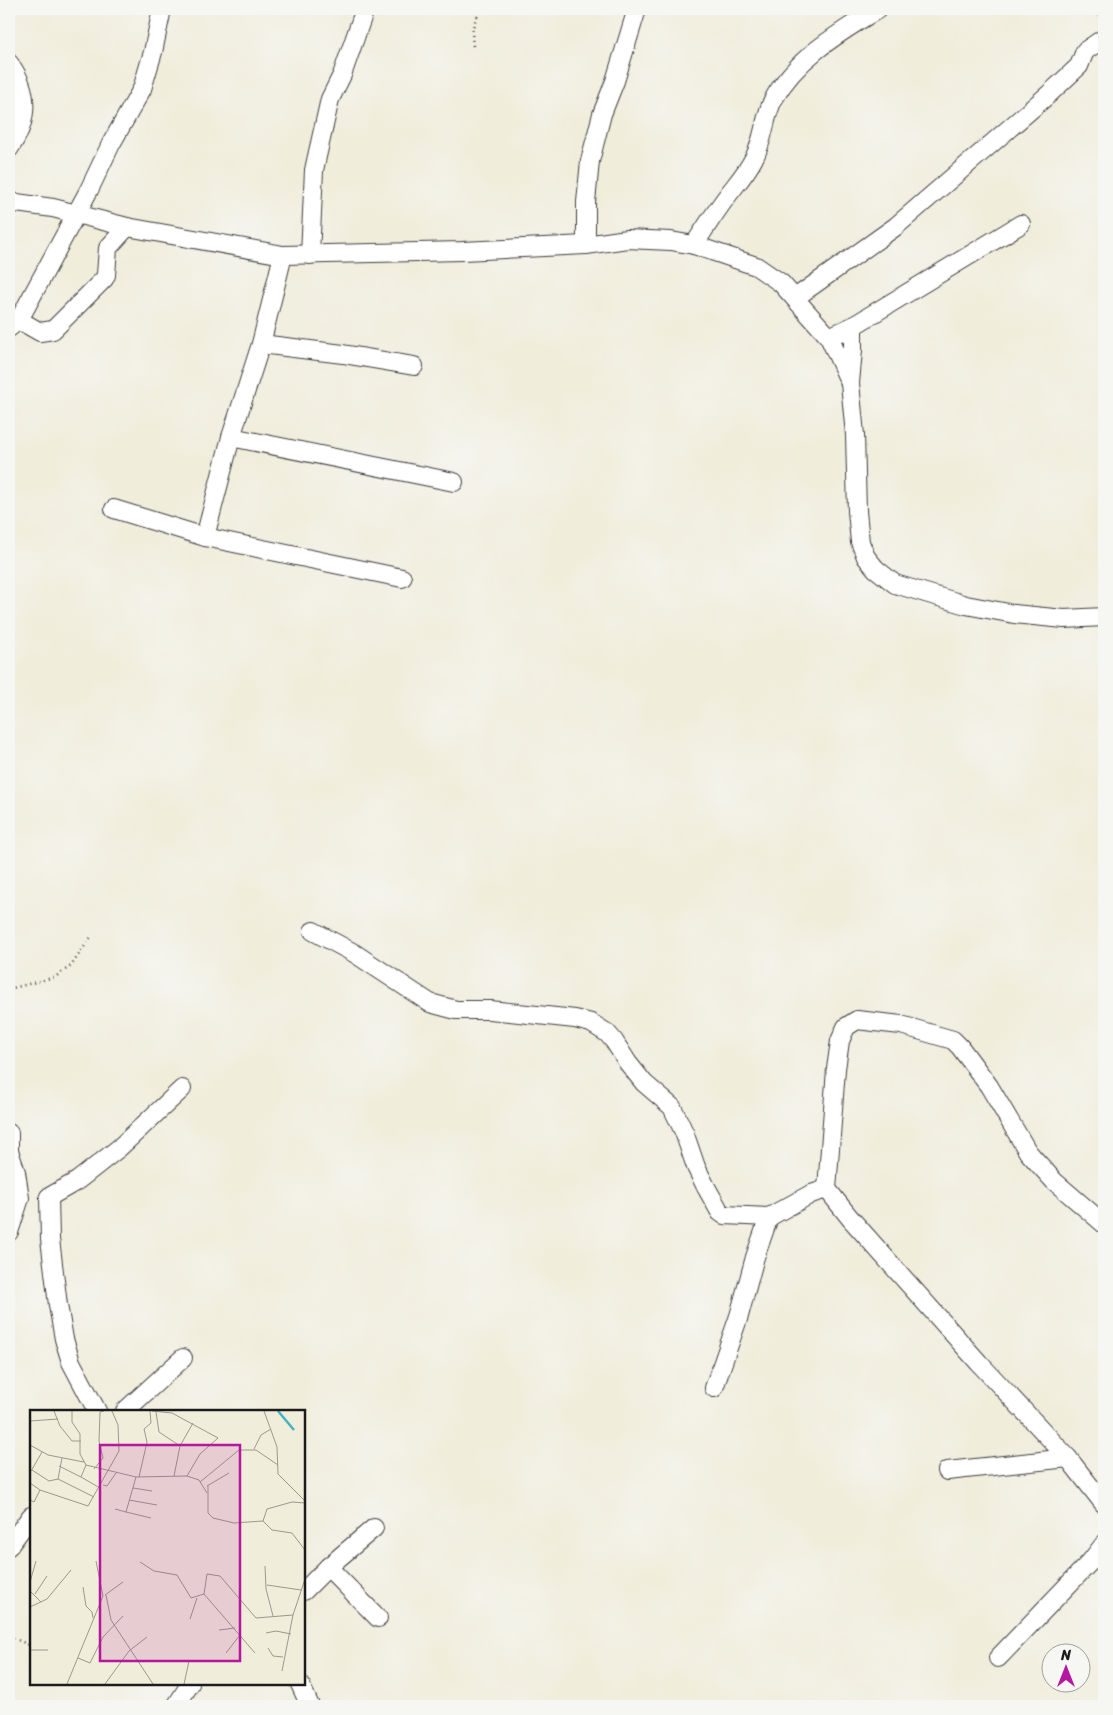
<svg xmlns="http://www.w3.org/2000/svg" width="1113" height="1715" font-family="Sriracha,sans-serif">
  <style>
    .lines { fill: none; stroke-linecap: round; stroke-linejoin: round }
    .street-casing { stroke: #3c3b39; stroke-width: 20 }
    .path { stroke: #3c3b39; stroke-width: 2.5; stroke-dasharray: 1 4; stroke-linecap: butt }
    .street { stroke: #fff; stroke-width: 18 }
    .inset-river { fill: none; stroke: #46b0c5; stroke-width: 2.5 }
    .inset-road { fill: none; stroke: #9b998f; stroke-width: 1 }
    .view { fill: #b5179e; fill-opacity: 0.15; stroke: #b5179e; stroke-width: 2.5 }
    .inset-edge { fill: none; stroke: #1c1c1c; stroke-width: 2.5 }
  </style>
  <rect width="100%" height="100%" fill="#f6f6f2"/>
  <filter id="ink" filterUnits="userSpaceOnUse"><feTurbulence type="fractalNoise" baseFrequency=".02" numOctaves="2"/><feDisplacementMap in="SourceGraphic" scale="10" xChannelSelector="R" yChannelSelector="G"/><feConvolveMatrix kernelMatrix="1 2 1 2 8 2 1 2 1" color-interpolation-filters="sRGB"/></filter>
  <filter id="wash" filterUnits="userSpaceOnUse"><feTurbulence type="fractalNoise" baseFrequency=".0096" numOctaves="4" result="noise"/><feDisplacementMap in="SourceGraphic" scale="20" xChannelSelector="R" yChannelSelector="G"/><feGaussianBlur stdDeviation="1.12" result="paint"/><feColorMatrix in="noise" values="0 0 0 0 0 0 0 0 0 0 0 0 0 0 0 0 0 1.4 0 .05"/><feComposite in="paint" operator="in"/></filter>
  <g filter="url(#wash)">
    <rect width="100%" height="100%" fill="#f0eddb"/>
  </g>
  <g filter="url(#ink)">
    <g class="lines">
      <defs>
        <g id="street">
          <path d="M9,63C30,91 29,121 9,149"/>
          <path d="M9,202L53,208L127,227L283,255L462,251L586,245L627,239L671,241L694,245L756,266L781,283L829,337L850,383"/>
          <path d="M586,245V202L590,161L602,114L615,81L637,9"/>
          <path d="M694,245C705,228 716,211 728,195C737,183 747,172 754,158C764,140 764,118 773,100C796,58 839,33 878,9"/>
          <path d="M310,255L314,170L318,152L330,99L342,75L365,9"/>
          <path d="M795,298L895,227L1049,94L1079,66L1085,51L1104,38"/>
          <path d="M19,320L40,332L53,330L104,279L106,275L108,248L127,227"/>
          <path d="M853,326V350L850,383L855,435L857,511L860,542L866,557L876,569L895,584L966,605L1014,614L1064,619L1104,617"/>
          <path d="M9,328L19,320L89,190L111,144L142,89L153,52L162,9"/>
          <path d="M829,337L853,326L1021,224"/>
          <path d="M261,344L343,354L414,366"/>
          <path d="M231,437L454,482"/>
          <path d="M114,509L205,537L231,437L261,344L283,255"/>
          <path d="M205,537L402,578"/>
          <path d="M313,931L354,953L430,1003L456,1010H490L575,1019L591,1023L607,1033L614,1041L628,1063L644,1083L672,1107L684,1132L696,1167L706,1187L720,1212L724,1215L769,1217L811,1194L827,1189"/>
          <path d="M9,1133V1151L16,1172L20,1198L9,1232"/>
          <path d="M49,1197L50,1239L58,1305L64,1339L71,1362L97,1411"/>
          <path d="M49,1197L77,1181L119,1148L182,1089"/>
          <path d="M1104,1224L1054,1181L1028,1152L989,1086L960,1047L953,1040L901,1025L857,1020L846,1027L840,1041L836,1069L827,1189L850,1218L979,1363L1068,1458L1104,1504"/>
          <path d="M714,1388L739,1316L755,1257L769,1217"/>
          <path d="M125,1411L183,1358"/>
          <path d="M947,1471L1068,1458"/>
          <path d="M9,1546L31,1516"/>
          <path d="M328,1567L378,1618"/>
          <path d="M304,1591L328,1567L374,1528"/>
          <path d="M998,1658L1091,1561L1104,1544"/>
          <path d="M300,1684L310,1706"/>
          <path d="M176,1706L190,1684"/>
        </g>
      </defs>
      <use href="#street" class="street-casing"/>
      <g class="path">
        <path d="M1090,9L1104,21"/>
        <path d="M473,46C471,31 473,21 482,9"/>
        <path d="M9,989L55,977L71,966L91,937"/>
        <path d="M9,1636L31,1646"/>
        <path d="M286,1706L290,1701"/>
      </g>
      <use href="#street" class="street"/>
    </g>
  </g>
  <g transform="translate(30 1410)">
    <rect width="275" height="275" fill="#f0eddb"/>
    <path class="inset-river" d="M248,1L264,20"/>
    <path class="inset-road" d="M24,1L30,16L42,31H51M42,1V12L50,24V44L56,55L106,67L157,66L169,70L177,83M122,1L142,3L188,28L170,44L157,66M234,1L247,37L248,64L275,91M126,2L129,22L150,36M0,11L28,9M0,35L18,45L54,52M224,39L231,25L241,19M29,56L51,67L56,55M64,59L73,48L69,31L70,2L74,1M2,60L19,71L28,69M1,61L12,42M144,66L150,36L163,13M51,67L70,78M109,67L117,32L114,19L121,13L120,1M28,69L64,87M28,69L32,48M170,72L209,40H226L248,55M0,73L10,80L58,96L89,41L88,15L82,1M73,75L77,76L86,63M177,76L199,63M178,76V103L183,108L204,113L233,111L242,120L262,123L275,140M103,78L122,81M0,90L4,92L10,80M99,90L127,95M85,99L96,102L106,67M96,102L121,108M233,111L237,99L262,92L275,93M110,152L124,161L147,165L161,188L174,184M235,156L236,179L243,206M0,172L6,151M237,175L271,180M53,177L56,196L62,202L63,208M0,181L11,192M5,184L17,166M75,185L93,172M76,185L81,210L123,274M0,197L17,189L41,160M160,209L167,188M189,220L205,218M236,223L246,221L261,224M238,238L243,246L253,247M0,240H18M196,243L210,225M225,243L174,184L177,164L190,166L226,208L263,205M48,248L60,253L73,227L93,206M252,261L263,205L275,169M37,274L73,186L66,151M75,274L99,241L117,227M154,274L159,251"/>
    <path class="view" d="M70,35H210V251H70Z"/>
    <rect width="275" height="275" class="inset-edge"/>
  </g>
  <rect width="1113" height="1715" fill="none" stroke="#f6f6f2" stroke-width="30"/>
  <g transform="translate(1066 1668)"><circle r="24" fill="#f6f6f2" stroke="#9f9f9c"/>
  <path d="M0-4L9 19L0 12L-9 19Z" fill="#b5179e"/>
  <text y="-8" font-size="14" font-weight="bold" text-anchor="middle" fill="#1c1c1c">N</text>
  </g>
</svg>
